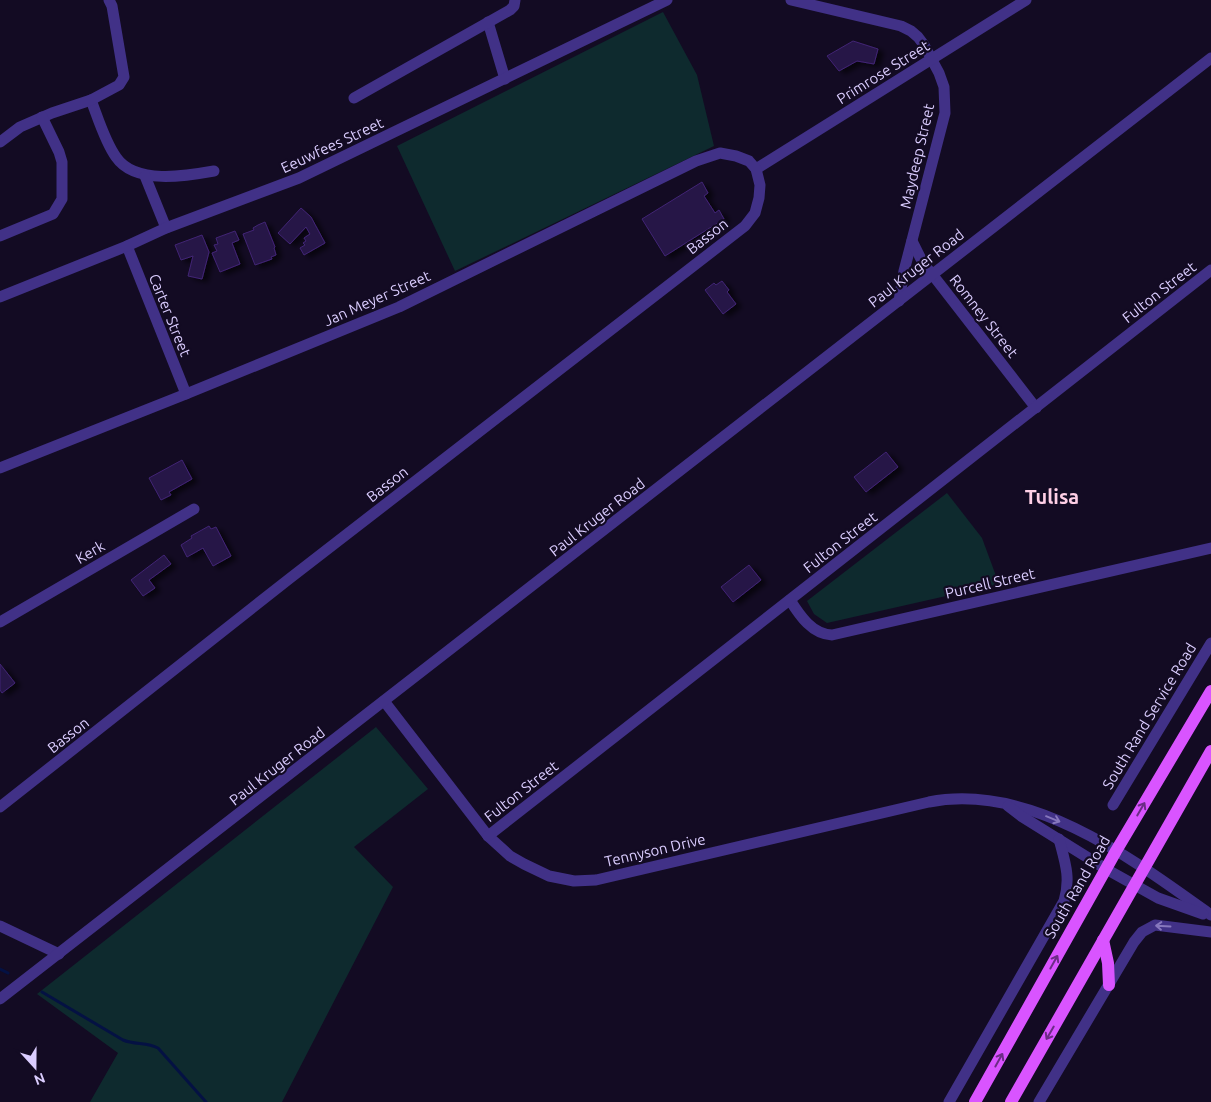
<svg xmlns="http://www.w3.org/2000/svg" width="1211" height="1102" font-family="Ubuntu,sans-serif">
  <style>
    .green { fill: #0e2a2e }
    .lines { fill: none; stroke-linecap: round; stroke-linejoin: round }
    .stream { stroke: #041143; stroke-width: 3 }
    .building { fill: #271546; stroke: #412575; filter: url(#shadow) }
    .street { stroke: #413187; stroke-width: 11 }
    .primary { stroke: #d954ff; stroke-width: 12 }
    .oneway { stroke: #6c2c86 }
    .oneway2 { stroke: #8677bd }
    .labels { text-anchor: middle; dominant-baseline: central; stroke-width: 4.5; stroke-linejoin: round; paint-order: stroke }
    .street-label { font-size: 15px; fill: #dbcdff; stroke: #130b23 }
    .district-label { font-size: 20px; font-weight: bold; fill: #ffcfe6; stroke: #130b23 }
  </style>
  <defs>
    <filter id="shadow"><feDropShadow dx="5.5" dy="3" stdDeviation="2.5" flood-color="#0009"/></filter>
  </defs>
  <rect width="100%" height="100%" fill="#130b23"/>
  <g class="green">
    <path d="M663,12L697,75L714,146L455,271L397,146Z"/>
    <path d="M947,493L982,538L999,584L827,623L814,614L807,601Z"/>
    <path d="M376,727L428,789L354,847L393,887L282,1102H90L118,1053L37,994Z"/>
  </g>
  <g class="lines">
    <g class="stream">
      <path d="M0,969L8,973"/>
      <path d="M42,992L123,1040C135,1045 147,1042 158,1048L206,1102"/>
    </g>
  </g>
  <g class="building">
    <path d="M853,41L878,49L874,64L857,61L839,71L827,56Z"/>
    <path d="M702,182L708,193L704,196L715,213L719,210L724,219L665,256L642,219Z"/>
    <path d="M301,208L311,217L325,243L304,255L300,248L305,245L303,243L306,241L304,238L310,234L306,227L290,244L278,233Z"/>
    <path d="M265,222L275,247L274,248L276,255L271,257L272,259L255,265L243,234L254,230L253,228L258,225Z"/>
    <path d="M235,231L239,240L232,243L240,264L220,272L212,253L217,251L214,245L218,244L216,238Z"/>
    <path d="M202,235L209,252L202,279L188,276L193,256L181,260L175,245Z"/>
    <path d="M722,281L729,290L727,292L736,304L723,314L705,290L714,283L716,285Z"/>
    <path d="M886,452L898,467L866,492L854,477Z"/>
    <path d="M182,460L192,479L169,492L171,495L161,500L149,478Z"/>
    <path d="M209,526L211,529L216,527L231,556L213,566L203,548L187,557L181,545L192,538L191,536Z"/>
    <path d="M164,555L171,564L149,580L155,588L143,596L131,580Z"/>
    <path d="M749,565L761,580L733,602L721,587Z"/>
    <path d="M0,664L15,683L2,693L0,690Z"/>
  </g>
  <g class="lines">
    <g class="street">
      <path d="M791,0L901,26L911,31L918,37L924,45L939,73L944,87L945,113L904,271L899,301"/>
      <path d="M488,22L505,79"/>
      <path d="M354,98L510,10L514,6L515,0"/>
      <path d="M91,100C98,118 105,142 116,157C135,185 186,176 214,171"/>
      <path d="M0,142L20,127L52,113L91,100L119,85L124,77L112,6L109,0"/>
      <path d="M756,169L1026,0"/>
      <path d="M145,176L166,228"/>
      <path d="M0,236L53,214L62,199V162L59,152L42,117"/>
      <path d="M912,241L924,265L932,274L1036,408"/>
      <path d="M127,246L186,394"/>
      <path d="M0,297L127,246L166,228L299,178L667,0"/>
      <path d="M0,468L186,394L399,307L696,161L720,153L736,156L749,161L756,169L760,185L759,198L755,213L745,226L289,579L0,807"/>
      <path d="M790,600C800,616 812,634 832,635L1211,548"/>
      <path d="M0,622L194,509"/>
      <path d="M384,701L488,836L510,856L524,864L549,876L574,881L596,880L929,802C1030,782 1133,859 1211,915"/>
      <path d="M1113,805L1211,643"/>
      <path d="M1008,806L1021,816L1106,869L1158,898L1203,914"/>
      <path d="M488,836L1211,270"/>
      <path d="M0,926L59,954"/>
      <path d="M0,999L1211,58"/>
      <path d="M949,1102L1064,901C1071,878 1065,862 1059,839"/>
      <path d="M1039,1102L1134,942L1142,932L1155,925L1211,932"/>
    </g>
    <g class="primary">
      <path d="M1103,940L1108,963L1109,985"/>
      <path d="M975,1102L1116,851L1211,691"/>
      <path d="M1011,1102L1211,751"/>
    </g>
  </g>
  <defs><path id="oneway-shaft" d="M-6 0H5M1.5-3L5.5 0L1.5 3" fill="none" stroke-width="1.6" stroke-linecap="round" stroke-linejoin="round" transform="scale(1.25)"/></defs>
  <g class="oneway">
    <use href="#oneway-shaft" transform="translate(1141 809) rotate(-60)"/>
    <use href="#oneway-shaft" transform="translate(1054 962) rotate(-61)"/>
    <use href="#oneway-shaft" transform="translate(1050 1033) rotate(120)"/>
    <use href="#oneway-shaft" transform="translate(999 1060) rotate(-61)"/>
  </g>
  <g class="oneway2">
    <use href="#oneway-shaft" transform="translate(1053 819) rotate(22)"/>
    <use href="#oneway-shaft" transform="translate(1163 926) rotate(-177)"/>
  </g>
  <g class="labels">
    <g class="street-label">
      <text transform="translate(883 72) rotate(-32)">Primrose Street</text>
      <text transform="translate(332 145) rotate(-25)">Eeuwfees Street</text>
      <text transform="translate(917 156) rotate(-77)">Maydeep Street</text>
      <text transform="translate(707 236) rotate(-38)">Basson</text>
      <text transform="translate(916 268) rotate(-38)">Paul Kruger Road</text>
      <text transform="translate(1159 292) rotate(-38)">Fulton Street</text>
      <text transform="translate(377 298) rotate(-24)">Jan Meyer Street</text>
      <text transform="translate(170 315) rotate(68)">Carter Street</text>
      <text transform="translate(984 316) rotate(52)">Romney Street</text>
      <text transform="translate(387 484) rotate(-38)">Basson</text>
      <text transform="translate(597 517) rotate(-38)">Paul Kruger Road</text>
      <text transform="translate(840 542) rotate(-38)">Fulton Street</text>
      <text transform="translate(90 552) rotate(-30)">Kerk</text>
      <text transform="translate(990 583) rotate(-13)">Purcell Street</text>
      <text transform="translate(1149 716) rotate(-59)">South Rand Service Road</text>
      <text transform="translate(68 735) rotate(-38)">Basson</text>
      <text transform="translate(277 766) rotate(-38)">Paul Kruger Road</text>
      <text transform="translate(521 791) rotate(-38)">Fulton Street</text>
      <text transform="translate(655 850) rotate(-13)">Tennyson Drive</text>
      <text transform="translate(1077 887) rotate(-60)">South Rand Road</text>
    </g>
    <g class="district-label">
      <text x="1052" y="496">Tulisa</text>
    </g>
  </g>
  <g transform="translate(35 1067) rotate(159)" stroke="#130b23" stroke-width="4" paint-order="stroke">
  <path d="M0-4L9 19L0 12L-9 19Z" fill="#dbcdff"/>
  <text y="-8" font-size="14" font-weight="bold" text-anchor="middle" fill="#dbcdff">N</text>
  </g>
</svg>
